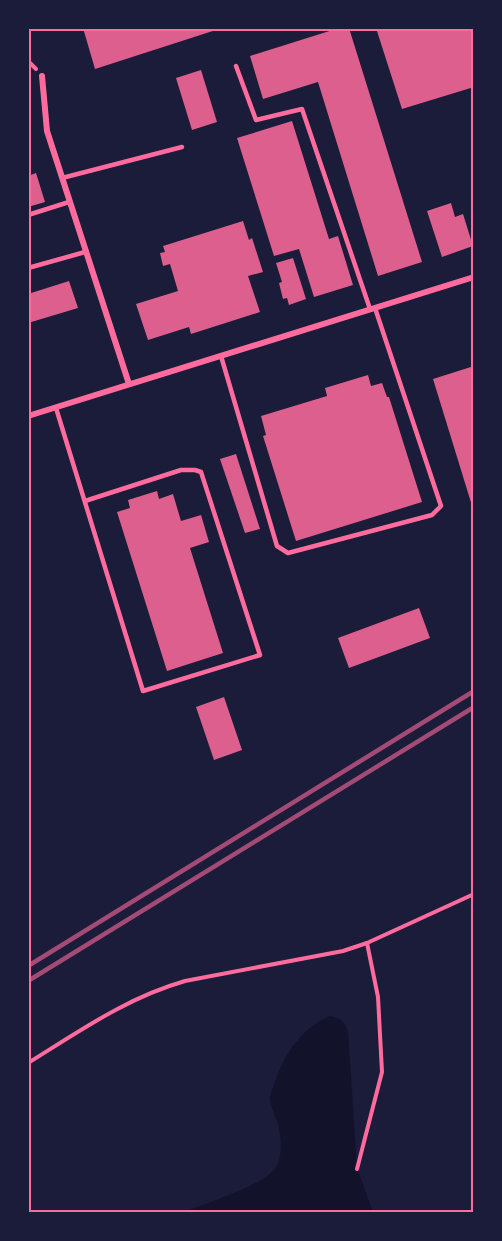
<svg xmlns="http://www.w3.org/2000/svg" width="502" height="1241" font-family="'Source Sans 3',sans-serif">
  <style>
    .water { fill: #12122b }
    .building { fill: #dd5f8e }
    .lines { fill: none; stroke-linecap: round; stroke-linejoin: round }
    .path { stroke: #ff6b9d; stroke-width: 4 }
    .service { stroke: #ff6b9d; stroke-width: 4.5 }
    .minor { stroke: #ff6b9d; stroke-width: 6 }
    .rail { stroke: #a44b75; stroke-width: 4.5 }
    .neatline { fill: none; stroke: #ff6b9d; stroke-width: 2 }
  </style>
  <rect width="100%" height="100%" fill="#1b1b3a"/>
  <path class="water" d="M330,1016C341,1018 345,1022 348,1032L357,1168L373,1212H184C207,1203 255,1188 272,1172C285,1160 281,1135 277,1120C274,1113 270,1104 270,1098C270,1094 273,1088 274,1085C283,1056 302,1027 330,1016Z"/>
  <g class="building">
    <path d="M83,28H219V29L95,69Z"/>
    <path d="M339,28H349L422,262L378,276L318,82L263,99L250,56Z"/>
    <path d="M376,28H474V87L402,109Z"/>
    <path d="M201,70L217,122L192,130L176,78Z"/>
    <path d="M292,121L329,239L338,236L353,285L314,297L299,249L274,256L237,138Z"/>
    <path d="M36,173L45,202L28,207V176Z"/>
    <path d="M451,203L455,217L463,214L473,246L442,257L427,211Z"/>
    <path d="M243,221L249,240L252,238L263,272L248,276L260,312L191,334L189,327L148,340L136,304L178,291L170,264L163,266L160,253L165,252L163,246Z"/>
    <path d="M293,258L306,299L289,305L287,298L283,299L279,283L282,282L276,263Z"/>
    <path d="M69,281L78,308L28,323V294Z"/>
    <path d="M474,366V509H473L433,379Z"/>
    <path d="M368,375L371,386L382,383L387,397H389L422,502L296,541L263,436L266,435L261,416L327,396L325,388Z"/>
    <path d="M236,454L260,529L245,533L220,459Z"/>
    <path d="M157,491L159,499L173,494L181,521L201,515L209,542L190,548L223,653L167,671L117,512L130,508L128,500Z"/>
    <path d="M419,608L430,638L349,668L338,638Z"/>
    <path d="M224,697L242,750L214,760L196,707Z"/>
  </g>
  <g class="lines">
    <g class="path">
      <path d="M28,61L36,69"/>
      <path d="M28,1063C80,1031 126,998 185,981L343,951L367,943L474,894"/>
      <path d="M357,1169L382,1072L378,997L367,943"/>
    </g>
    <g class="service">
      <path d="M236,66L256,120L302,109L370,309"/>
      <path d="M62,178L182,147"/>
      <path d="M28,215L69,202"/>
      <path d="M28,268L85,252"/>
      <path d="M221,356L277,546L288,553L432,515L441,506L375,308"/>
      <path d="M56,408L143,691L260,655L201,472L195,470H181L85,501"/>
    </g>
    <g class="minor">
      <path d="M42,76L47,131L129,384"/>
      <path d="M28,416L474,277"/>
    </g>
    <g class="rail">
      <path d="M28,966L474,691"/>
      <path d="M28,981L474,707"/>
    </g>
  </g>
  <rect width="502" height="1241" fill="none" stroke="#1b1b3a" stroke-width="60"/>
  <rect x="30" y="30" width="442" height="1181" class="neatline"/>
</svg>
